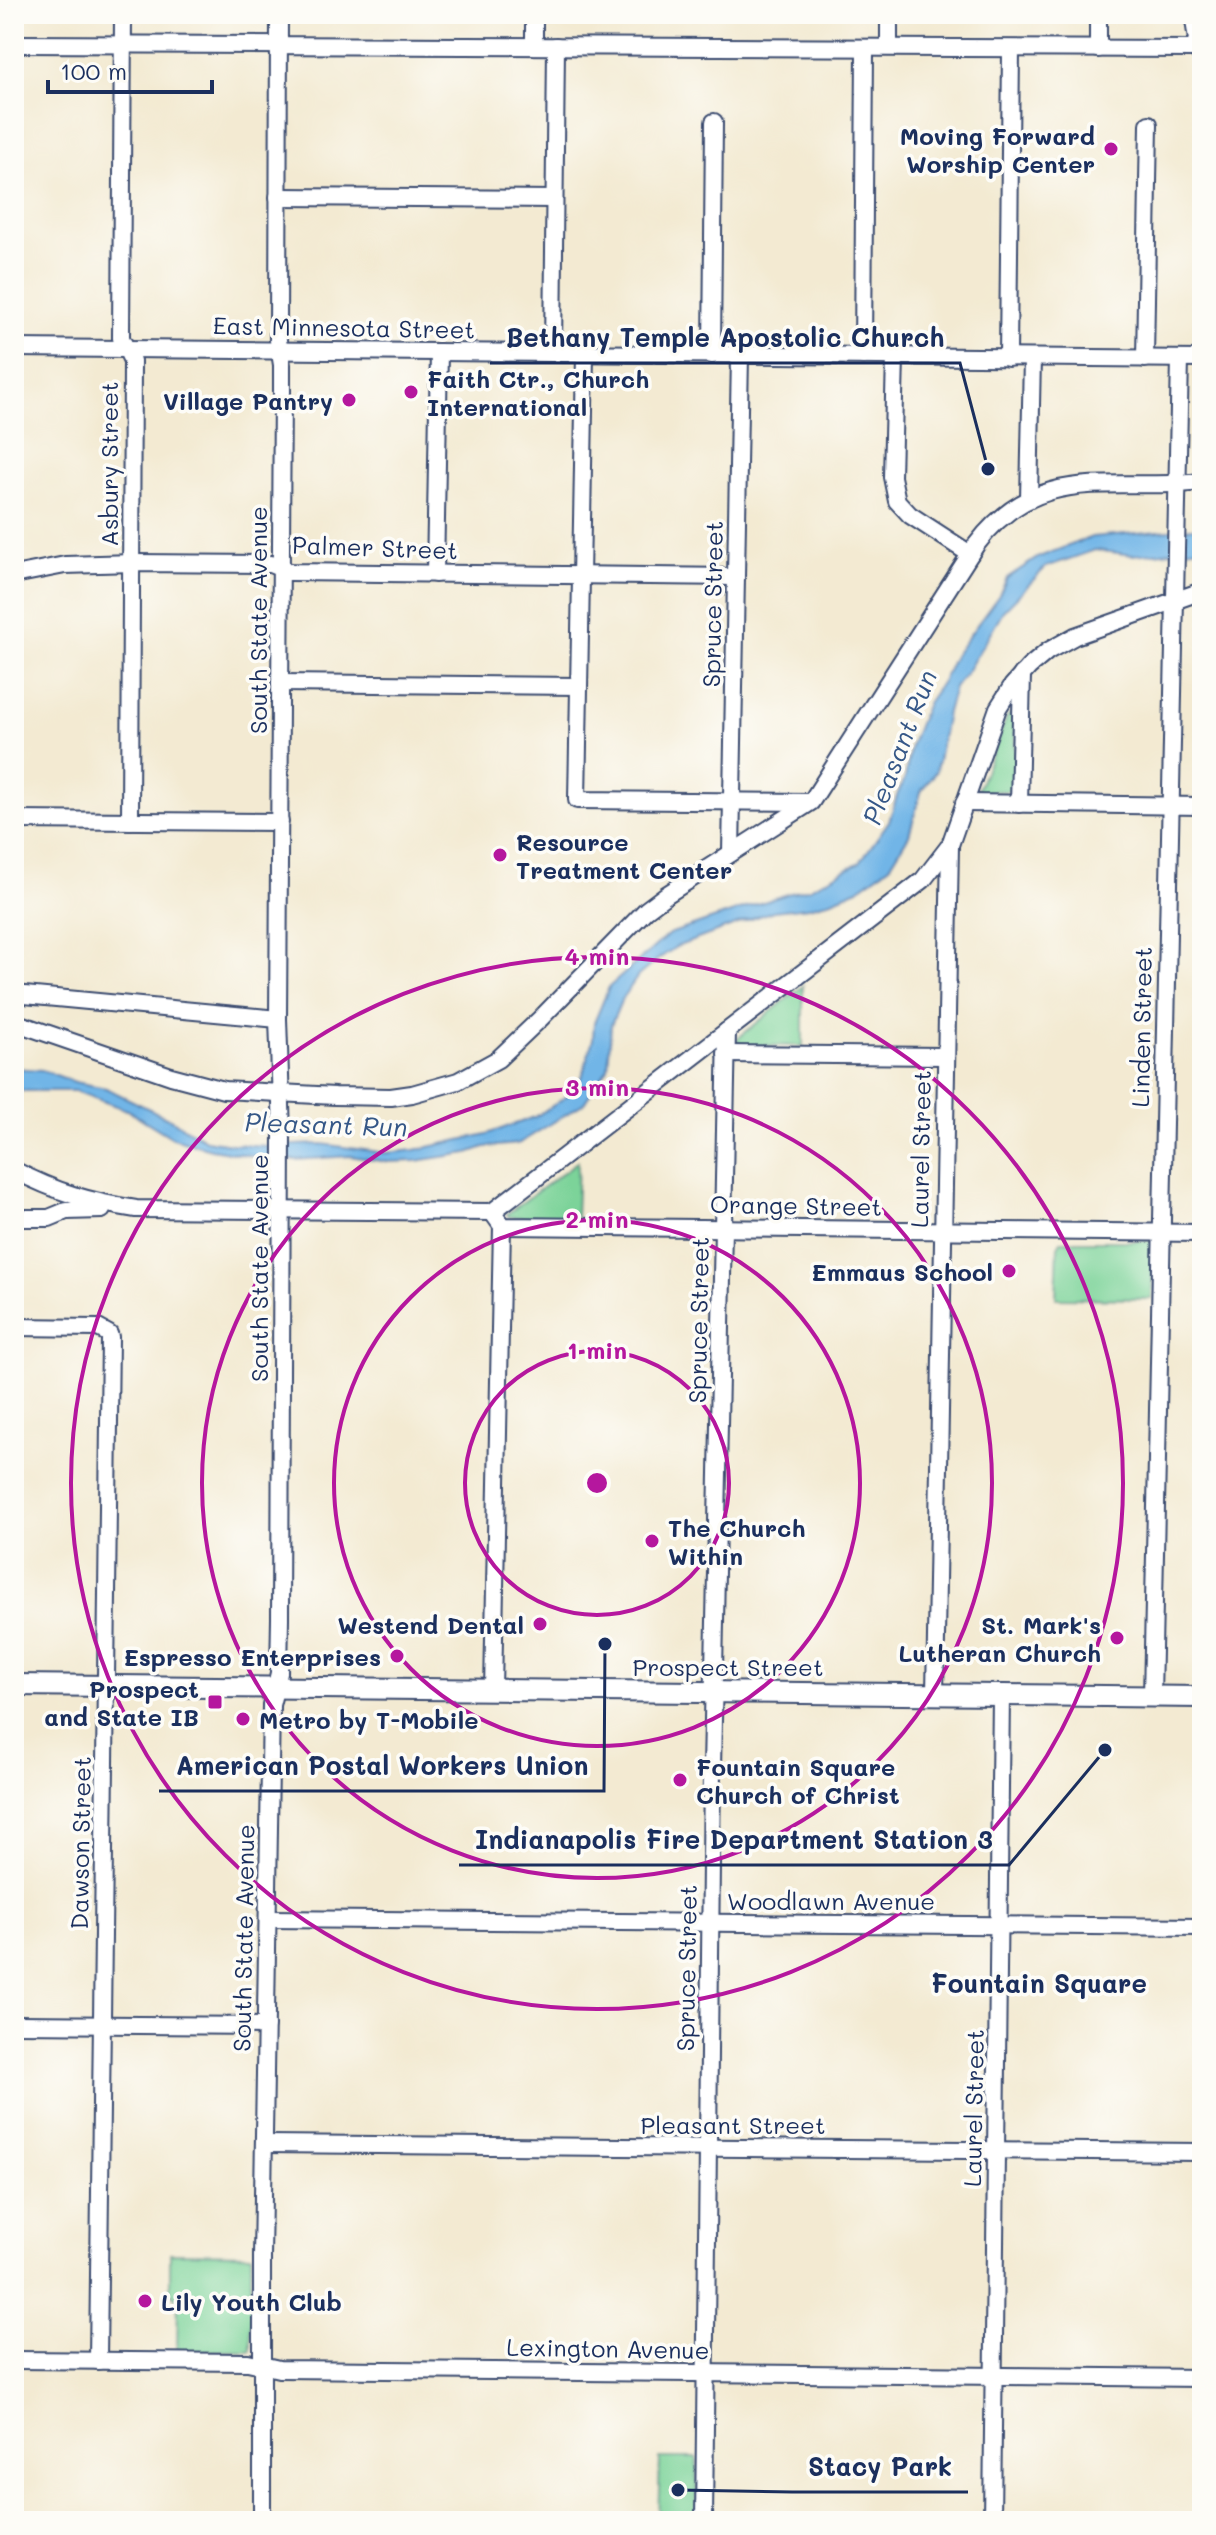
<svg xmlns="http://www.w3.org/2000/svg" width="1216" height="2535" font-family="Mali,sans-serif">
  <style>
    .green { fill: #7bd399; stroke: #4b817c; stroke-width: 2 }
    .water { fill: #71b5e7; stroke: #4672a2; stroke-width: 2 }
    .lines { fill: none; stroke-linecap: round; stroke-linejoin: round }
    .minor-casing { stroke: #3b4b6f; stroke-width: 20 }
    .major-casing { stroke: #3b4b6f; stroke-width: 24 }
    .minor { stroke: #fff; stroke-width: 16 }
    .major { stroke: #fff; stroke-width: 20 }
    .ring { fill: none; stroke: #b5179e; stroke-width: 4 }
    .poi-dot { fill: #b5179e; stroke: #fdfcf7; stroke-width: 3 }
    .labels { text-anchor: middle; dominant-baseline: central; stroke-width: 7; stroke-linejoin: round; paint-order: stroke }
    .poi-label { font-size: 24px; font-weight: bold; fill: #1b2f5e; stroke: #fdfcf7; text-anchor: end }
    .street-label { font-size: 24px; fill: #1b2f5e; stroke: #fdfcf7 }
    .water-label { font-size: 26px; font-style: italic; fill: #355787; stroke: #fdfcf7 }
    .neighbourhood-label { font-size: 26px; font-weight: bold; fill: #1b2f5e; stroke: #fdfcf7 }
    .centre { fill: #b5179e; stroke: #fdfcf7; stroke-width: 4 }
    .ring-label { font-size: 24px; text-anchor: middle; font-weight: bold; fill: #b5179e; stroke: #fdfcf7; stroke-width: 7; stroke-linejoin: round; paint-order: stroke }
    .leader { fill: none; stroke: #1b2f5e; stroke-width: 3 }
    .callout-dot { fill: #1b2f5e; stroke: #fdfcf7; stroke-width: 3 }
    .callout-label { font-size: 26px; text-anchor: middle; font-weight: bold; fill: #1b2f5e; stroke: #fdfcf7; stroke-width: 7; stroke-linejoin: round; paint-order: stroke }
  </style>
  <rect width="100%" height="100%" fill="#fdfcf7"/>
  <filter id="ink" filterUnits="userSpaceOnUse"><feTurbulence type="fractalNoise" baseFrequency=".0125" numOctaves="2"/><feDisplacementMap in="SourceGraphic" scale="16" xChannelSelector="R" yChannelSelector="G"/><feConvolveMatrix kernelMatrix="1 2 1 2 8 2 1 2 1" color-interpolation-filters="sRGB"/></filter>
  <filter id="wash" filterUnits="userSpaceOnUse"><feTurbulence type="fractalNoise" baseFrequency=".006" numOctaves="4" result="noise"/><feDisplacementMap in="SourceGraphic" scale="32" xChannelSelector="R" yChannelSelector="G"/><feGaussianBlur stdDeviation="1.8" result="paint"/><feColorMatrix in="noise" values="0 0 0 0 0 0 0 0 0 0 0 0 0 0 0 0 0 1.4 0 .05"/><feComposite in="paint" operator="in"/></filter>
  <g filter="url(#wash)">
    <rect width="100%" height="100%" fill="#f3ead2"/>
    <g class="green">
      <path d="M1011,713H1015V791H990L976,794L1007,717Z"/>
      <path d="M803,986V1046L738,1045L737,1039Z"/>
      <path d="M578,1161L576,1218L509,1217L507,1214Z"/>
      <path d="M1061,1241H1153L1152,1299L1056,1298L1058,1246Z"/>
      <path d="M170,2253L251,2254V2351H177L178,2300L170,2291Z"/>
      <path d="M660,2458H697L696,2521H658Z"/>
    </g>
    <path class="water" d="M1202,527V548L1133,555L1095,550L1046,567L1003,611L968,670L954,688L947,712L936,771L921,792L909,835L890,866L858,889L827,902L809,907L773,911L676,947L657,960L638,976L621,1001L611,1025L608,1068L584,1103L518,1144L485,1147L468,1153L416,1161L387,1162L350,1156L295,1160L265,1158L211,1149L173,1138L127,1110L75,1091H14V1068L42,1070L75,1082L106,1088L168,1118L206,1140L231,1144L268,1146L322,1144L386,1153L415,1150L487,1134L535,1117L567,1096L582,1077L593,1039L594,1023L609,987L669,934L787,894L810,888L860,862L889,821L898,793L905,779L911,744L927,703L943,680L954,656L999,595L1007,578L1039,557L1092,537Z"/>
  </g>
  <g filter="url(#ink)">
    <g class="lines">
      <defs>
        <g id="minor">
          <path d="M123,14L121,338L132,361L130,821"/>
          <path d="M889,14V47"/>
          <path d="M1098,14V49"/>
          <path d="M14,44L1194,49L1197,40L1193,14"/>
          <path d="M534,46V14"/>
          <path d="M278,197L554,199"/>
          <path d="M14,348L1202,359"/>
          <path d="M553,353L556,46"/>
          <path d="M585,354L577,800L809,802"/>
          <path d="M712,355L714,122"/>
          <path d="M863,356L865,48"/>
          <path d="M895,357L892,477L897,501L910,515L970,554"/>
          <path d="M1008,358L1011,49"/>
          <path d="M1145,359L1149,124"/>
          <path d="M1029,499L1032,358"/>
          <path d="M435,574L439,352"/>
          <path d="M14,575L65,565L133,563L270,564L290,572L736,577"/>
          <path d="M280,683L579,686"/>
          <path d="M964,803L1202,806"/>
          <path d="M1019,804L1022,674"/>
          <path d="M14,820L280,822"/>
          <path d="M731,853L740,355"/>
          <path d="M14,994L278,1019"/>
          <path d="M14,1022L171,1076L224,1090L335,1096L391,1097L412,1094L458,1081L498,1059L540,1019L646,910L666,895L811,802L976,545C1039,461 1114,492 1202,482"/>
          <path d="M726,1054L945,1056"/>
          <path d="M14,1170C56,1192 90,1202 136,1209L492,1212L923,880L950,845L998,708L1012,686L1029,667L1048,651L1075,636L1202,591"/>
          <path d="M492,1212L502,1226L1202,1233"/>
          <path d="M14,1218H49L66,1211L102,1210"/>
          <path d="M14,1327L98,1328L109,1334L110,1337L98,2361"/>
          <path d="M493,1690L502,1226"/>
          <path d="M935,1694L950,845"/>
          <path d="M1152,1697L1180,359"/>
          <path d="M268,1919L1202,1927"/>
          <path d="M14,2024L266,2026"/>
          <path d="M264,2144L1202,2152"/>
          <path d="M14,2360L248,2362L279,2369L1202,2378"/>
          <path d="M262,2521V2257L271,1705L279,1673L280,1618L282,1132L278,1019L282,390V365L278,340L279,14"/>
          <path d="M704,2521L712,1769L727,1031"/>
          <path d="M992,2521L1001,1695"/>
        </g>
        <path id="major" d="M14,1685L1202,1697"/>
      </defs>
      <use href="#minor" class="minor-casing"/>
      <use href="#major" class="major-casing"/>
      <use href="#minor" class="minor"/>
      <use href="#major" class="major"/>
    </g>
  </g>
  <g class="ring">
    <circle cx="597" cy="1483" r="132"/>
    <circle cx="597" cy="1483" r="263"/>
    <circle cx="597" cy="1483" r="395"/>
    <circle cx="597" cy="1483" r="526"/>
  </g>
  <g class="poi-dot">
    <circle cx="1111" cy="149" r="8"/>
    <circle cx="411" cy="392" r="8"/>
    <circle cx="349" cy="400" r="8"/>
    <circle cx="500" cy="855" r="8"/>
    <circle cx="1009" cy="1271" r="8"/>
    <circle cx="652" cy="1541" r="8"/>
    <circle cx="540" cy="1624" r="8"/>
    <circle cx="1117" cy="1638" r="8"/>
    <circle cx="397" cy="1656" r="8"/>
    <rect x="207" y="1694" width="16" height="16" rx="4"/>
    <circle cx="243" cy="1719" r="8"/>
    <circle cx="680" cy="1780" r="8"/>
    <circle cx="145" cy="2301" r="8"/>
  </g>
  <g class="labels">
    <g class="poi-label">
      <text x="1095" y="135">Moving Forward<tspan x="1095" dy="28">Worship Center</tspan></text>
      <text x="427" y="378" text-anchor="start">Faith Ctr., Church<tspan x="427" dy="28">International</tspan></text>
      <text x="333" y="400">Village Pantry</text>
      <text x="516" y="841" text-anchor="start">Resource<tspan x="516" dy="28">Treatment Center</tspan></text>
      <text x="993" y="1271">Emmaus School</text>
      <text x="668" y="1527" text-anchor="start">The Church<tspan x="668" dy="28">Within</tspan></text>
      <text x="524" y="1624">Westend Dental</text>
      <text x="1101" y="1624">St. Mark's<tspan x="1101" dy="28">Lutheran Church</tspan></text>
      <text x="381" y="1656">Espresso Enterprises</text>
      <text x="199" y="1688">Prospect<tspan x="199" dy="28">and State IB</tspan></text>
      <text x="259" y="1719" text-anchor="start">Metro by T-Mobile</text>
      <text x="696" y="1766" text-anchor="start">Fountain Square<tspan x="696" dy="28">Church of Christ</tspan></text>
      <text x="161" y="2301" text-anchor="start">Lily Youth Club</text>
    </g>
    <g class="street-label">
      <text transform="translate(344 327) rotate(1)">East Minnesota Street</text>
      <text transform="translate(108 464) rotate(-90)">Asbury Street</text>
      <text transform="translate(375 547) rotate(2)">Palmer Street</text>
      <text transform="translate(712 604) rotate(-89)">Spruce Street</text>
      <text transform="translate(257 620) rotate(-90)">South State Avenue</text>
      <text transform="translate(1141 1027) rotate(-89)">Linden Street</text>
      <text transform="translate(920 1149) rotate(-89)">Laurel Street</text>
      <text transform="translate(796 1205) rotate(1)">Orange Street</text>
      <text transform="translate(258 1268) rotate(-90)">South State Avenue</text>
      <text transform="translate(698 1320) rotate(-89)">Spruce Street</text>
      <text x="728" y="1666">Prospect Street</text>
      <text transform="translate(80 1843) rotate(-89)">Dawson Street</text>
      <text x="831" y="1900">Woodlawn Avenue</text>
      <text transform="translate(243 1938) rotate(-89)">South State Avenue</text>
      <text transform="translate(686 1968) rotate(-89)">Spruce Street</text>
      <text transform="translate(973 2108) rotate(-89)">Laurel Street</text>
      <text x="733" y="2124">Pleasant Street</text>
      <text transform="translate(608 2348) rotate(1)">Lexington Avenue</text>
    </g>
    <g class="water-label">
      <text transform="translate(899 747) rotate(-69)">Pleasant Run</text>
      <text transform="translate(326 1124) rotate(2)">Pleasant Run</text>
    </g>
    <g class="neighbourhood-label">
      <text x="1039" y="1983">Fountain Square</text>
    </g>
  </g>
  <circle cx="597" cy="1483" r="12" class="centre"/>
  <g class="ring-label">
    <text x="597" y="965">4 min</text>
    <text x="597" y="1096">3 min</text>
    <text x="597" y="1228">2 min</text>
    <text x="597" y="1359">1 min</text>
  </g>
  <path class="leader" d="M988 469L960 363H490M605 1644L604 1791H159M1105 1750L1009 1865H459M678 2490L792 2492H968"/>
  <g class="callout-dot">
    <circle cx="988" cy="469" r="8"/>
    <circle cx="605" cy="1644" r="8"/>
    <circle cx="1105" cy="1750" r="8"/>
    <circle cx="678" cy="2490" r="8"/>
  </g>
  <g class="callout-label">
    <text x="725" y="347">Bethany Temple Apostolic Church</text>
    <text x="382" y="1775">American Postal Workers Union</text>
    <text x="734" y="1849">Indianapolis Fire Department Station 3</text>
    <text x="880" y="2476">Stacy Park</text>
  </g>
  <rect width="1216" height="2535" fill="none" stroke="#fdfcf7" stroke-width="48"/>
  <path d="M48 80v12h164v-12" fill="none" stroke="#1b2f5e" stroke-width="4"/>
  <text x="60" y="80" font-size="24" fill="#1b2f5e" stroke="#fdfcf7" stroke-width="6" paint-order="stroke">100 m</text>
</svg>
